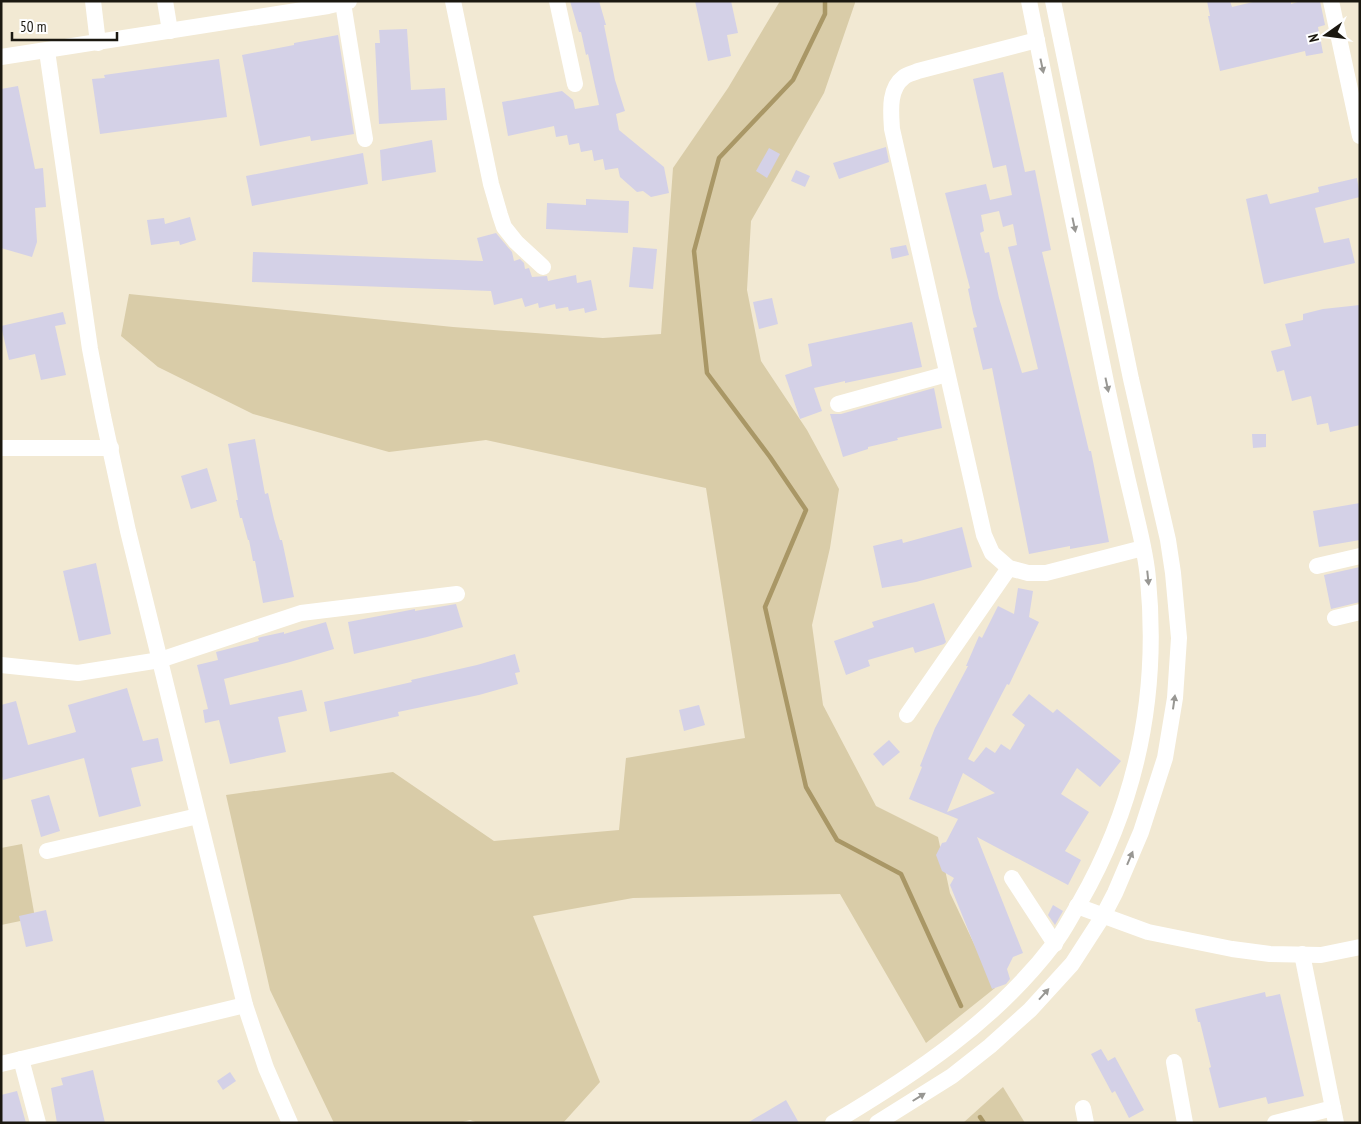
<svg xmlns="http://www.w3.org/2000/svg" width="1361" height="1124" viewBox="0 0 1361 1124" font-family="'PT Sans Narrow',sans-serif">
  <rect width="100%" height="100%" fill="#f2e9d3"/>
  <g fill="#d9cca8">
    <path d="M780 1H855V3L824 93 751 221 747 290 761 361 807 430 839 489 830 548 812 625 823 705 876 806 938 837 950 893 995 988 926 1043 840 894 633 898 533 916 600 1082 563 1123H478L470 1120 459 1123H334L270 990 226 795 393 772 494 841 619 830 626 758 745 738 706 488 486 440 389 452 253 414 158 367 121 336 129 294 453 327 603 338 661 334 673 168 728 88Z"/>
    <path d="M22 844 35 918 1 925V848Z"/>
    <path d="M1003 1087 1025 1123H963Z"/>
  </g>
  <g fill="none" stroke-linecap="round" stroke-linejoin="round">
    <g stroke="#a99766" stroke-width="4.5">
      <path d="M825 1V14L793 80 719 158 694 251 707 373 770 457 806 510 765 607 806 787 837 840 901 874 961 1006"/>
      <path d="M980 1117 984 1123"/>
    </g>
  </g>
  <g fill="#d4d1e7" fill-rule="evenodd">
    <path d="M570 1H599L606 25H604L615 80 625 111 616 114 619 130 664 167 669 193 651 197 643 191 637 192 620 177 618 168 605 170 603 159 594 161 592 150 581 152 579 143 569 145 567 135 556 137 554 126 508 136 502 102 562 91 573 100 575 109 599 105 588 54 586 55 581 32H579Z"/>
    <path d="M695 1H731L738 33 727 35 731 56 708 61Z"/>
    <path d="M1207 1H1230L1232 7 1257 1H1291V4L1301 1H1320L1325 25 1318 27 1323 53 1306 56 1305 51 1220 71 1208 16H1210Z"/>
    <path d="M407 29 411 90 445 88 447 120 379 124 375 43H380L379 30Z"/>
    <path d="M338 35 354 134 311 141 310 136 260 146 242 55 294 45V43Z"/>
    <path d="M219 59 227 117 100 134 92 79 105 78 104 75Z"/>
    <path d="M1003 72 1025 172 1035 170 1051 250 1042 252 1089 451H1091L1109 542 1070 549V546L1029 554 992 368 983 370 973 328 977 327 973 313 968 289 970 288 945 193 986 184 990 200 1012 195 1006 165 993 168 973 79ZM999 211 1003 227 1013 224 1017 245 1008 247 1038 369 1022 373 999 298 989 252 985 253 980 233 984 231 981 215Z"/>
    <path d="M18 86 35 169 43 168 46 207 35 208 37 242 32 257 1 248V89Z"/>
    <path d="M432 140 436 172 382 181 380 150Z"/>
    <path d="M886 147 889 162 839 179 833 163Z"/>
    <path d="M769 148 780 154 767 178 756 171Z"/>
    <path d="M363 153 368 184 252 206 246 176Z"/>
    <path d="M796 170 810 176 805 187 791 181Z"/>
    <path d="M1357 178 1360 197 1315 208 1324 243 1349 238 1355 263 1264 284 1246 199 1267 194 1270 204 1319 192 1318 187Z"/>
    <path d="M586 199 629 201 628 233 546 229 547 203 586 205Z"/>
    <path d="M190 217 196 240 180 245 179 241 151 245 147 220 164 218 165 224Z"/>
    <path d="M496 233 512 252 514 261 520 259 524 263 525 269 529 268 532 277 547 276 548 281 576 275 577 283 591 280 597 310 585 313 584 308 569 311 568 307 556 309 555 304 539 308 538 303 525 307 522 298 494 305 491 291 252 282 253 252 483 261 477 238Z"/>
    <path d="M906 245 909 255 892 259 890 248Z"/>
    <path d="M633 247 657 249 653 289 629 287Z"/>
    <path d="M772 298 778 324 759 329 753 302Z"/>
    <path d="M1360 305V425L1330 432 1328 423 1317 425 1311 396 1292 401 1284 370 1277 372 1271 351 1291 346 1285 324 1303 320V314L1323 309Z"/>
    <path d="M63 312 66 324 55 326 66 375 41 380 35 354 9 360 1 326Z"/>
    <path d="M912 322 922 367 845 383V381L814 388 822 411 800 419 785 375 812 366 808 344Z"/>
    <path d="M934 388 942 428 897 438 898 440 868 447V449L843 457 830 414H841Z"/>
    <path d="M1252 434H1266V447L1253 448Z"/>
    <path d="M255 439 265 494 268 493 274 519 280 540H282L294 597 263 603 255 561H253L249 540H248L242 518H240L236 500H238L228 444Z"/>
    <path d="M207 468 217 501 191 509 181 476Z"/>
    <path d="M1360 503V540L1319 547 1313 511Z"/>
    <path d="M962 527 972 567 916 582 882 588 873 546 902 539 903 543Z"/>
    <path d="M96 563 111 634 79 641 63 571Z"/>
    <path d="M1360 567V602L1331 609 1324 575Z"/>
    <path d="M1018 588 1033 591 1029 617 1039 622 1009 685 1007 684 968 759 974 762 986 747 995 753 1001 744 1010 750 1025 725 1012 715 1029 694 1053 713 1057 709 1121 761 1100 787 1077 768 1061 794 1089 812 1065 851 1081 860 1068 885 977 837 1023 953 1013 957 1007 969 1010 979 1006 984 992 989 950 885 954 878 942 871 936 855 942 843 946 842 958 819 909 799 922 767 920 766 935 728 968 666H966L979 636 982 638 998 606 1014 614ZM963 773 995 793 947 812Z"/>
    <path d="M934 603 946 642 944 644 915 653 913 647 868 660 870 666 846 675 834 641 874 627 872 622Z"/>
    <path d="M456 604 463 627 427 637 354 654 348 622 410 610 415 609V611Z"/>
    <path d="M326 622 334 649 290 662 224 679 230 705 302 690 307 711 278 717 286 752 230 764 219 720 205 723 203 710 208 709 197 665 218 660 216 652 259 641 258 638 261 637 284 632V634Z"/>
    <path d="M515 654 520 672 515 673 518 684 479 695 398 712 399 716 330 732 324 702 412 682 411 680 477 665Z"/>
    <path d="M127 688 143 741 158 738 163 761 131 768 141 806 99 817 84 758 3 780 1 773V705L16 701 28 745 76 732 68 705Z"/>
    <path d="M699 705 705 725 684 731 679 710Z"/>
    <path d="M889 740 900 752 883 766 873 754Z"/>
    <path d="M49 795 60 831 41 837 31 800Z"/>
    <path d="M1053 905 1063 911 1055 925 1048 915Z"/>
    <path d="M46 910 53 941 26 947 19 916Z"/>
    <path d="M1265 992 1266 997 1280 994 1304 1096 1268 1104 1266 1097 1219 1108 1209 1068 1211 1067 1200 1022H1198L1195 1009Z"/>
    <path d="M1101 1049 1108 1061 1115 1057 1144 1110 1129 1118 1115 1091 1112 1093 1091 1054Z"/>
    <path d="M93 1070 105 1123H57L51 1088 63 1085 61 1078Z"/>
    <path d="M230 1072 236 1081 223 1090 217 1081Z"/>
    <path d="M17 1091 26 1123H1V1095Z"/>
    <path d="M786 1100 799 1123H747Z"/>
  </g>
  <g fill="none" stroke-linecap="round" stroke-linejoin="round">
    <g stroke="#fff" stroke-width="16">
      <path d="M93 1 98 43"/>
      <path d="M165 1 170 31"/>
      <path d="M453 1 491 184 500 215 504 227 516 242 543 267"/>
      <path d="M557 1 575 84"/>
      <path d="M1331 1 1360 136"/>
      <path d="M343 3 365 139"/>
      <path d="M1037 40 918 71C914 73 908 74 904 77 888 89 891 112 892 129L984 535 992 553 1009 568 1028 573H1046L1143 548"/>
      <path d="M47 51 90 349 103 416 128 531 245 1005 266 1068 290 1123"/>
      <path d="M1 57 328 6 349 1"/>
      <path d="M838 404 947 374"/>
      <path d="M1 448H111"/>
      <path d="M1317 566 1360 556"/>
      <path d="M1335 618 1360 612"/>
      <path d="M1 665 78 673 160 660 301 613 457 594"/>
      <path d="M907 715 1009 568"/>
      <path d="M47 851 198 816"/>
      <path d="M1012 878 1055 944"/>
      <path d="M1077 906 1148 932 1232 949 1270 954 1321 955 1360 947"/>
      <path d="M1302 954 1336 1123"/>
      <path d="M21 1059 38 1123"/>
      <path d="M1174 1062 1185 1123"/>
      <path d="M1 1064 245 1005"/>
      <path d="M1083 1108 1086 1123"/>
      <path d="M833 1123C914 1075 995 1021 1053 945 1064 932 1071 916 1080 902 1138 801 1159 694 1148 579 1146 552 1138 525 1132 498 1123 461 1115 424 1107 387 1080 258 1055 130 1029 1"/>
      <path d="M877 1123 952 1076 990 1046 1030 1010 1072 964 1103 916 1115 893 1141 832 1165 758 1175 698 1179 638 1173 573 1168 540 1131 379 1053 1"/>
      <path d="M1275 1123 1333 1108"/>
    </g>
  </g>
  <defs><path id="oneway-solid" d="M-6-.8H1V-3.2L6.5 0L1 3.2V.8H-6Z" transform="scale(1.25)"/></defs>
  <g fill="#989793">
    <use href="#oneway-solid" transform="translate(1042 66) rotate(78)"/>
    <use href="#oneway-solid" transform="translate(1074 225) rotate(78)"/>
    <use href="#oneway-solid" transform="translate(1107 385) rotate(78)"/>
    <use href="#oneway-solid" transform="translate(1148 578) rotate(84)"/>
    <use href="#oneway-solid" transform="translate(1174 702) rotate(-82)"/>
    <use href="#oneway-solid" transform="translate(1130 858) rotate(-67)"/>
    <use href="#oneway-solid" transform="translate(1044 994) rotate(-48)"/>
    <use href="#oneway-solid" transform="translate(919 1097) rotate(-32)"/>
  </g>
  <rect width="1361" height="1124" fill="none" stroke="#1b1810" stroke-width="5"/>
  <g transform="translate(1326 35) rotate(256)" stroke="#ffffff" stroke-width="4" paint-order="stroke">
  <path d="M0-4L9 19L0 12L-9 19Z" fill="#1b1810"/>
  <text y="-8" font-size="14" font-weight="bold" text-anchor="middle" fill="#1b1810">N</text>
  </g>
  <path d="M12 32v8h105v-8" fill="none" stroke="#1b1810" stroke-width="2.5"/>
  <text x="20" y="32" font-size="15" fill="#1b1810" stroke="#ffffff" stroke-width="4" paint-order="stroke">50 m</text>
</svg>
